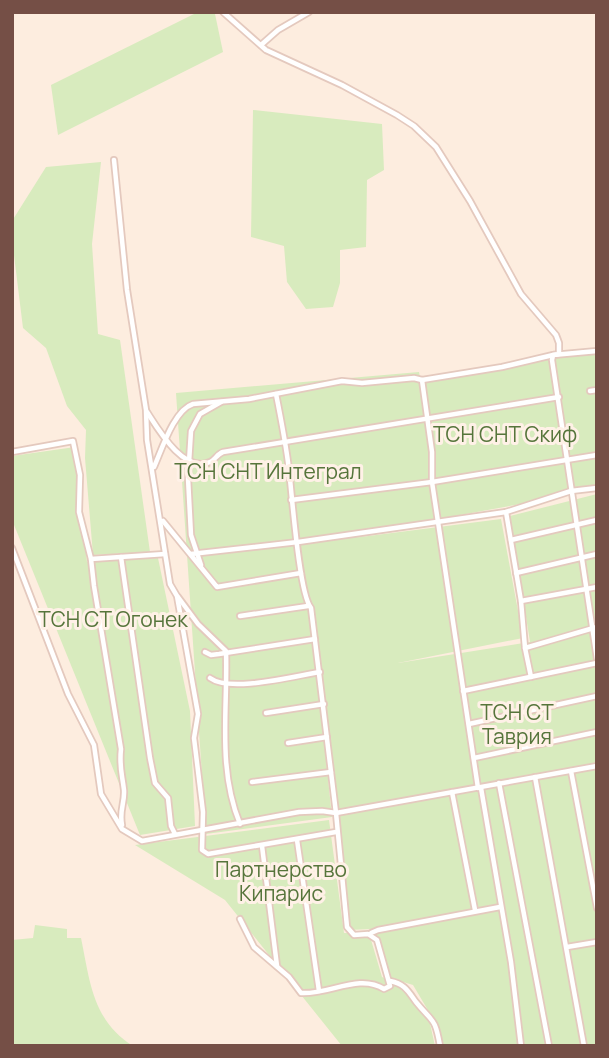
<svg xmlns="http://www.w3.org/2000/svg" width="609" height="1058" viewBox="0 0 609 1058" font-family="Manrope,sans-serif">
  <rect width="100%" height="100%" fill="#fdeddf"/>
  <g fill="#d8ebbe">
    <path d="M198 12 215 14 223 52 58 135 51 85Z"/>
    <path d="M253 110 382 124 384 170 367 180 366 247 340 250V283L333 307 306 309 287 282 284 246 251 237Z"/>
    <path d="M101 162 92 244 98 334 120 340 150 552 93 555 85 458 86 430 67 406 46 348 23 328 12 239V221L46 167Z"/>
    <path d="M597 349V490L444 518 445 524 353 538 501 519 523 638 398 663 530 642 510 516 597 494V1046H438L432 1017 413 985 387 977 372 929 348 930 316 664 332 817 206 834 176 393 419 372 434 457 422 377Z"/>
    <path d="M75 447 87 562 158 558 190 711 195 826 140 835 12 520V456Z"/>
    <path d="M329 820 344 933H369L382 977 409 988 429 1019 435 1046H342L225 900 135 845Z"/>
    <path d="M35 925 67 929V938H81C90 981 92 1020 133 1046H12V940L33 938Z"/>
  </g>
  <g fill="none" stroke-linecap="round" stroke-linejoin="round">
    <g stroke="#e4c9be" stroke-width="8">
      <g id="minor">
        <path d="M223 12 266 50 342 85 397 115 414 126 436 147 470 201 521 294 556 335 559 343V354L553 355 552 360 597 659"/>
        <path d="M261 45 278 30 309 12"/>
        <path d="M114 160 127 290 146 410 147 440 170 584 177 596 198 714 194 738 203 812 202 850 208 854 336 832"/>
        <path d="M422 380 432 452V482L478 788"/>
        <path d="M590 391 597 390"/>
        <path d="M147 412C158 429 184 474 210 462 215 460 217 454 223 452L559 397"/>
        <path d="M12 452 73 441 80 475 79 512 91 559 94 586 121 749C119 767 122 773 124 790 125 803 119 810 122 825"/>
        <path d="M154 467C162 449 174 410 193 404L249 399 342 381 362 383 414 378 422 380 502 367 553 355 597 351"/>
        <path d="M291 500 432 482 597 455"/>
        <path d="M506 512 521 601 525 648 531 677"/>
        <path d="M163 521 217 587 301 573"/>
        <path d="M511 540 597 520"/>
        <path d="M12 548 68 694 94 745 101 794 122 829 142 841 299 812 322 811 336 813 597 766"/>
        <path d="M191 554 298 542 506 512 571 491 597 488"/>
        <path d="M121 557 150 758 155 783 168 798 171 826 175 834"/>
        <path d="M91 559 165 554"/>
        <path d="M201 565 191 535 188 478 191 431 200 414 221 402"/>
        <path d="M516 573 597 554"/>
        <path d="M178 597 198 624 226 651C228 709 217 768 240 824"/>
        <path d="M521 601 597 587"/>
        <path d="M240 616 308 606"/>
        <path d="M525 648 597 627"/>
        <path d="M205 652 211 655 219 654 315 639"/>
        <path d="M210 678C230 693 294 676 320 672"/>
        <path d="M463 691 597 663"/>
        <path d="M266 713 324 704"/>
        <path d="M469 724 597 696"/>
        <path d="M288 743 327 737"/>
        <path d="M474 758 597 732"/>
        <path d="M571 771 597 908"/>
        <path d="M535 777 584 1046"/>
        <path d="M252 782 331 772"/>
        <path d="M499 783 549 1046"/>
        <path d="M481 788 511 962 521 1046"/>
        <path d="M452 792 475 910"/>
        <path d="M297 840 319 991"/>
        <path d="M262 846 277 966"/>
        <path d="M240 919 254 947 289 977 301 993C329 995 359 973 384 989L390 986 377 940 368 934 354 935 347 927 336 813 311 608C299 594 292 494 289 470 286 444 281 419 276 394"/>
        <path d="M371 933 378 930 500 907"/>
        <path d="M567 947 597 942"/>
        <path d="M390 981C405 984 408 991 416 1002 433 1023 435 1017 440 1046"/>
      </g>
    </g>
    <use href="#minor" stroke="#fff" stroke-width="4.5"/>
  </g>
  <g text-anchor="middle" stroke-width="6" stroke-linejoin="round" paint-order="stroke">
    <g font-size="21" fill="#56753b" stroke="#fff1e7">
      <text x="505" y="442">ТСН СНТ Скиф</text>
      <text x="268" y="479">ТСН СНТ Интеграл</text>
      <text x="113" y="627">ТСН СТ Огонек</text>
      <text x="517" y="720">ТСН СТ<tspan x="517" dy="24">Таврия</tspan></text>
      <text x="281" y="877">Партнерство<tspan x="281" dy="24">Кипарис</tspan></text>
    </g>
  </g>
  <rect width="609" height="1058" fill="none" stroke="#754f46" stroke-width="28"/>
</svg>
